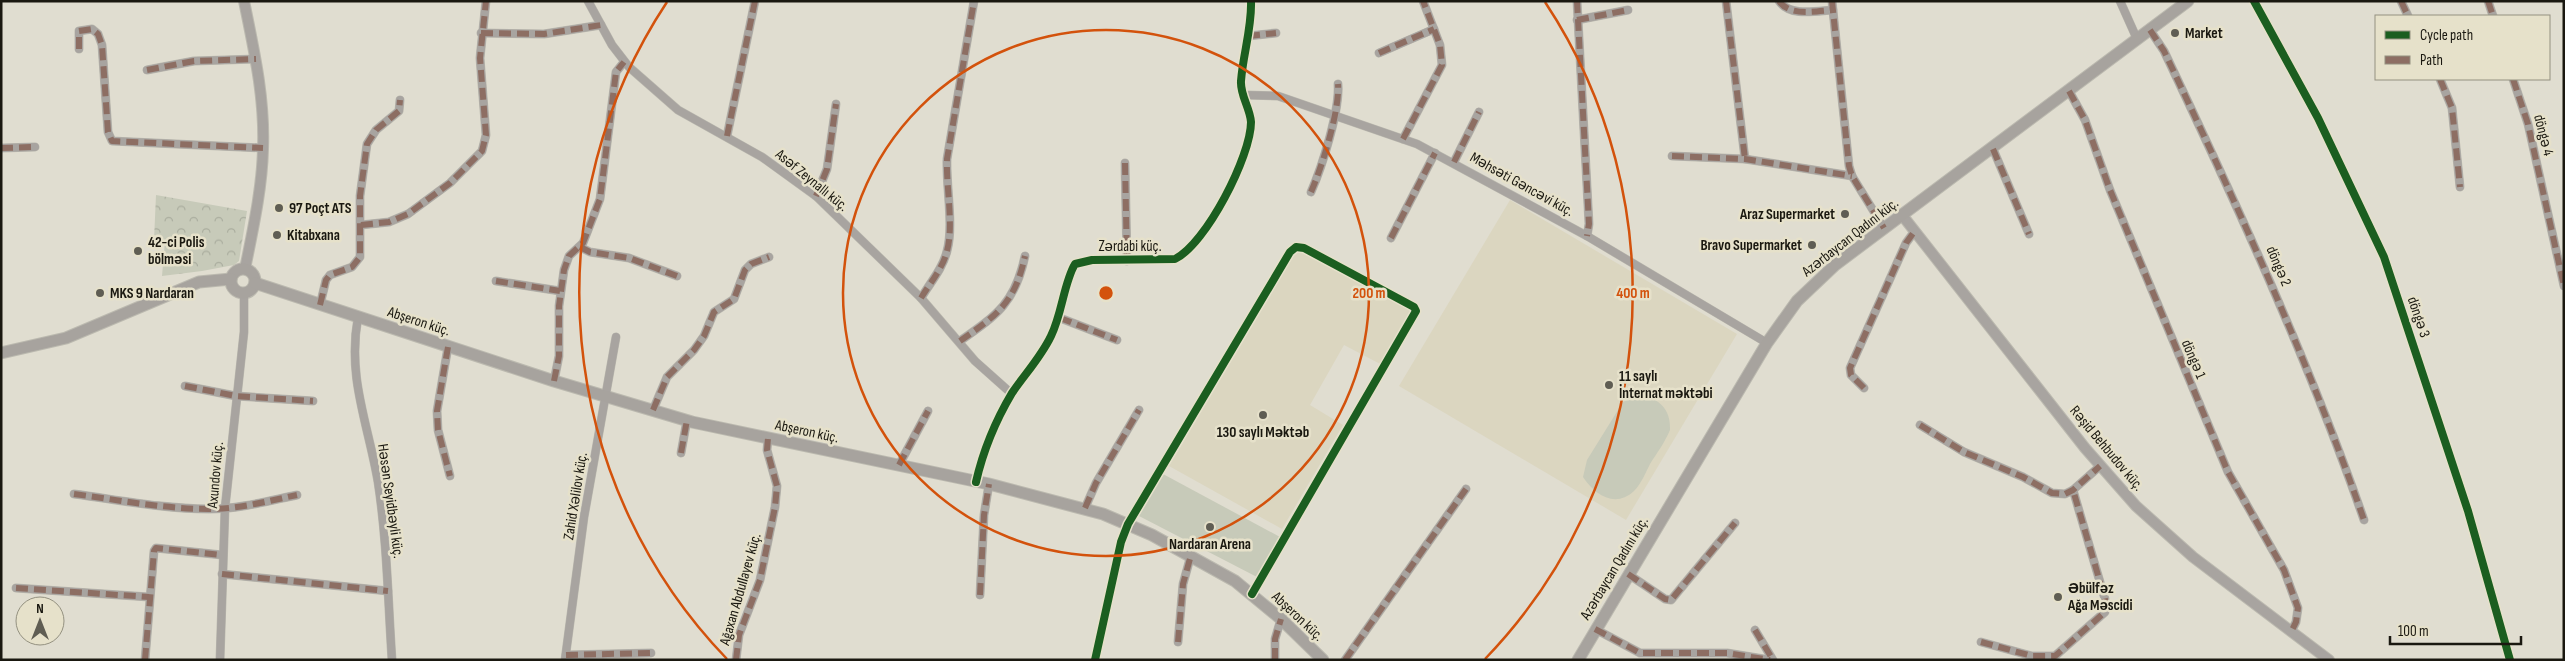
<svg xmlns="http://www.w3.org/2000/svg" width="2565" height="661" viewBox="0 0 2565 661" font-family="'Sofia Sans Condensed',sans-serif">
  <defs>
    <pattern id="park-crowns" width="20" height="18" patternUnits="userSpaceOnUse" patternTransform="scale(1.25)"><rect width="20" height="18" fill="#c7cab9"/><path d="M2 6a3 3 0 1 1 6 0M12 15a3 3 0 1 1 6 0" fill="none" stroke="#aaad9e"/></pattern>
  </defs>
  <rect width="100%" height="100%" fill="#e0ddd0"/>
  <g fill="#dbd6c0">
    <path d="M1510 200 1737 334 1626 520 1399 386Z"/>
    <path d="M1297 250 1413 312 1384 366 1344 345 1310 405 1343 425 1282 529 1169 466Z"/>
  </g>
  <path fill="url(#park-crowns)" d="M156 195 247 211 239 261 234 265 202 271 162 276 165 241 154 240Z"/>
  <g fill="#c7cab9">
    <path d="M1639 395C1659 398 1671 409 1670 430 1665 442 1657 453 1650 464 1646 472 1641 484 1634 491 1615 509 1594 494 1583 477L1587 460 1623 402Z"/>
    <path d="M1163 474 1280 537 1257 577 1139 516Z"/>
  </g>
  <g fill="none" stroke-linecap="round" stroke-linejoin="round">
    <g stroke="#bbb9af" stroke-width="9">
      <g id="minor">
        <path d="M588 1 612 45 629 67 678 110 762 157 816 196 921 298 975 361 1012 394"/>
        <path d="M1577 1 1589 224 1587 236"/>
        <path d="M1726 1 1745 159"/>
        <path d="M1779 1C1790 17 1816 11 1833 10"/>
        <path d="M1832 1 1849 166 1852 176 1884 228"/>
        <path d="M2120 1 2137 39"/>
        <path d="M2254 1 2318 118 2384 257 2468 511 2510 660"/>
        <path d="M2401 1 2408 16"/>
        <path d="M2488 1 2493 16"/>
        <path d="M1577 20 1628 10"/>
        <path d="M2150 30 2164 51C2237 205 2308 359 2364 520"/>
        <path d="M481 33 544 34 601 25"/>
        <path d="M1248 36 1276 33"/>
        <path d="M79 49V31L92 29 98 34 102 45 108 132 112 141 263 148"/>
        <path d="M1379 53 1434 29"/>
        <path d="M147 70 194 61 256 59"/>
        <path d="M2440 79 2452 108 2460 187"/>
        <path d="M2513 79 2528 124 2564 286"/>
        <path d="M2069 91 2085 120 2110 190 2228 472 2284 570 2298 608 2296 622 2291 632"/>
        <path d="M1244 95 1278 96 1417 144 1587 236 1767 343"/>
        <path d="M727 136 755 1"/>
        <path d="M1403 139 1442 65 1440 45 1423 1"/>
        <path d="M1 148 35 147"/>
        <path d="M1993 149 2029 234"/>
        <path d="M1672 156 1745 159 1852 176"/>
        <path d="M1454 162 1479 112"/>
        <path d="M1125 163 1127 261"/>
        <path d="M1311 192C1322 167 1340 110 1338 84"/>
        <path d="M816 196 827 169 836 104"/>
        <path d="M361 225 389 222 408 214 450 183 482 151 486 135 480 58 486 1"/>
        <path d="M1391 238 1435 153"/>
        <path d="M580 247 590 252 629 258 677 276"/>
        <path d="M496 281 560 291"/>
        <path d="M921 298C930 283 943 268 947 251 954 225 946 188 947 159L974 1"/>
        <path d="M320 305 326 280 330 275 352 267 360 257V196L367 144 376 130 399 111 400 100"/>
        <path d="M358 317C347 378 368 423 378 482 387 540 388 601 392 660"/>
        <path d="M1060 318 1117 340"/>
        <path d="M960 341C997 315 1015 303 1025 256"/>
        <path d="M448 347 437 411 438 430 450 476"/>
        <path d="M554 381 559 356V306L564 270 569 256 583 243 600 199 616 72 624 62"/>
        <path d="M185 386 236 396 313 401"/>
        <path d="M1864 388 1851 375 1850 368 1906 243 1914 232"/>
        <path d="M653 410 667 377 694 350 704 336 714 312 734 299 745 270 751 264 769 257"/>
        <path d="M1920 425 1964 452 2023 477 2052 493 2065 494 2073 490 2100 466"/>
        <path d="M681 453 687 420"/>
        <path d="M899 465 928 411"/>
        <path d="M976 482C983 451 996 420 1012 393 1025 374 1041 357 1051 336 1062 314 1064 282 1075 264L1092 260 1175 259C1206 244 1251 156 1251 122 1250 108 1240 95 1241 81 1243 54 1252 28 1251 1"/>
        <path d="M74 494C119 500 164 509 209 509 239 509 268 501 297 495"/>
        <path d="M1085 508 1096 483 1139 410"/>
        <path d="M222 574 388 591"/>
        <path d="M1628 574 1665 599 1671 600 1735 523"/>
        <path d="M16 588 149 597"/>
        <path d="M980 595 984 515 989 484"/>
        <path d="M1595 629 1640 653H1727L1770 660"/>
        <path d="M1755 630 1773 660"/>
        <path d="M1178 642 1183 584 1191 555"/>
        <path d="M1981 642 2032 656H2055L2105 612V599L2073 490"/>
        <path d="M566 655 651 653"/>
        <path d="M145 660 154 551 156 548 222 555"/>
        <path d="M220 660 225 508 244 332V293"/>
        <path d="M565 660 584 517 616 337"/>
        <path d="M736 660 739 635 760 580 775 507 777 486 767 450 768 438"/>
        <path d="M1095 660 1121 542 1128 524 1290 252 1296 247 1304 248 1414 307 1416 311 1252 594"/>
        <path d="M1275 660V639L1281 619"/>
        <path d="M1345 660 1466 489"/>
      </g>
    </g>
    <g stroke="#bbb9af" stroke-width="12">
      <g id="tertiary">
        <path d="M244 1C254 50 265 98 263 149 262 189 253 229 245 269"/>
        <path d="M1902 215 2085 448 2136 506 2193 557 2329 660"/>
      </g>
    </g>
    <g stroke="#bbb9af" stroke-width="13">
      <g id="secondary">
        <circle cx="243" cy="281" r="12"/>
        <path d="M255 283 554 381 692 422 989 484 1103 514 1152 535 1235 581 1281 619 1323 660"/>
        <path d="M1 353 66 338 199 282 231 279"/>
        <path d="M1578 660 1767 343 1797 301 1835 265 2188 1"/>
      </g>
    </g>
    <use href="#minor" stroke="#a8a4a0" stroke-width="8"/>
    <use href="#tertiary" stroke="#a8a4a0" stroke-width="10"/>
    <use href="#secondary" stroke="#a7a39e" stroke-width="11"/>
    <g stroke="#8d6e63" stroke-width="6" stroke-dasharray="12 6" stroke-linecap="butt">
      <path d="M1577 1 1589 224 1587 236"/>
      <path d="M1726 1 1745 159"/>
      <path d="M1779 1C1790 17 1816 11 1833 10"/>
      <path d="M1832 1 1849 166 1852 176 1884 228"/>
      <path d="M2401 1 2408 16"/>
      <path d="M2488 1 2493 16"/>
      <path d="M1577 20 1628 10"/>
      <path d="M2150 30 2164 51C2237 205 2308 359 2364 520"/>
      <path d="M481 33 544 34 601 25"/>
      <path d="M1248 36 1276 33"/>
      <path d="M79 49V31L92 29 98 34 102 45 108 132 112 141 263 148"/>
      <path d="M1379 53 1434 29"/>
      <path d="M147 70 194 61 256 59"/>
      <path d="M2440 79 2452 108 2460 187"/>
      <path d="M2513 79 2528 124 2564 286"/>
      <path d="M2069 91 2085 120 2110 190 2228 472 2284 570 2298 608 2296 622 2291 632"/>
      <path d="M727 136 755 1"/>
      <path d="M1403 139 1442 65 1440 45 1423 1"/>
      <path d="M1 148 35 147"/>
      <path d="M1993 149 2029 234"/>
      <path d="M1672 156 1745 159 1852 176"/>
      <path d="M1454 162 1479 112"/>
      <path d="M1125 163 1127 261"/>
      <path d="M1311 192C1322 167 1340 110 1338 84"/>
      <path d="M816 196 827 169 836 104"/>
      <path d="M361 225 389 222 408 214 450 183 482 151 486 135 480 58 486 1"/>
      <path d="M1391 238 1435 153"/>
      <path d="M580 247 590 252 629 258 677 276"/>
      <path d="M496 281 560 291"/>
      <path d="M921 298C930 283 943 268 947 251 954 225 946 188 947 159L974 1"/>
      <path d="M320 305 326 280 330 275 352 267 360 257V196L367 144 376 130 399 111 400 100"/>
      <path d="M1060 318 1117 340"/>
      <path d="M960 341C997 315 1015 303 1025 256"/>
      <path d="M448 347 437 411 438 430 450 476"/>
      <path d="M554 381 559 356V306L564 270 569 256 583 243 600 199 616 72 624 62"/>
      <path d="M185 386 236 396 313 401"/>
      <path d="M1864 388 1851 375 1850 368 1906 243 1914 232"/>
      <path d="M653 410 667 377 694 350 704 336 714 312 734 299 745 270 751 264 769 257"/>
      <path d="M1920 425 1964 452 2023 477 2052 493 2065 494 2073 490 2100 466"/>
      <path d="M681 453 687 420"/>
      <path d="M899 465 928 411"/>
      <path d="M74 494C119 500 164 509 209 509 239 509 268 501 297 495"/>
      <path d="M1085 508 1096 483 1139 410"/>
      <path d="M222 574 388 591"/>
      <path d="M1628 574 1665 599 1671 600 1735 523"/>
      <path d="M16 588 149 597"/>
      <path d="M980 595 984 515 989 484"/>
      <path d="M1595 629 1640 653H1727L1770 660"/>
      <path d="M1755 630 1773 660"/>
      <path d="M1178 642 1183 584 1191 555"/>
      <path d="M1981 642 2032 656H2055L2105 612V599L2073 490"/>
      <path d="M566 655 651 653"/>
      <path d="M145 660 154 551 156 548 222 555"/>
      <path d="M736 660 739 635 760 580 775 507 777 486 767 450 768 438"/>
      <path d="M1275 660V639L1281 619"/>
      <path d="M1345 660 1466 489"/>
    </g>
    <g stroke="#e6e1ca" stroke-width="11">
      <g id="cycleway">
        <path d="M2254 1 2318 118 2384 257 2468 511 2510 660"/>
        <path d="M976 482C983 451 996 420 1012 393 1025 374 1041 357 1051 336 1062 314 1064 282 1075 264L1092 260 1175 259C1206 244 1251 156 1251 122 1250 108 1240 95 1241 81 1243 54 1252 28 1251 1"/>
        <path d="M1095 660 1121 542 1128 524 1290 252 1296 247 1304 248 1414 307 1416 311 1252 594"/>
      </g>
    </g>
    <use href="#cycleway" stroke="#1b5e20" stroke-width="8"/>
  </g>
  <g fill="none" stroke="#d3520c" stroke-width="2.5">
    <circle cx="1106" cy="293" r="263"/>
    <path d="M727 659A527 527 0 0 1 667 2M1545 2A527 527 0 0 1 1485 659"/>
  </g>
  <g fill="#5f5d53" stroke="#e6e1ca" stroke-width="2">
    <circle cx="2175" cy="33" r="5"/>
    <circle cx="279" cy="208" r="5"/>
    <circle cx="1845" cy="214" r="5"/>
    <circle cx="277" cy="235" r="5"/>
    <circle cx="1812" cy="245" r="5"/>
    <circle cx="138" cy="251" r="5"/>
    <circle cx="100" cy="293" r="5"/>
    <circle cx="1609" cy="385" r="5"/>
    <circle cx="1263" cy="415" r="5"/>
    <circle cx="1210" cy="527" r="5"/>
    <circle cx="2058" cy="597" r="5"/>
  </g>
  <g text-anchor="middle" stroke-width="5" stroke-linejoin="round" paint-order="stroke">
    <g font-size="15" font-weight="bold" fill="#1a1810" stroke="#e6e1ca" text-anchor="start">
      <text x="2185" y="38">Market</text>
      <text x="289" y="213">97 Poçt ATS</text>
      <text x="1835" y="219" text-anchor="end">Araz Supermarket</text>
      <text x="287" y="240">Kitabxana</text>
      <text x="148" y="247">42-ci Polis<tspan x="148" dy="17">bölməsi</tspan></text>
      <text x="1802" y="250" text-anchor="end">Bravo Supermarket</text>
      <text x="110" y="298">MKS 9 Nardaran</text>
      <text x="1619" y="381">11 saylı<tspan x="1619" dy="17">İnternat məktəbi</tspan></text>
      <text x="1263" y="437" text-anchor="middle">130 saylı Məktəb</text>
      <text x="1210" y="549" text-anchor="middle">Nardaran Arena</text>
      <text x="2068" y="593">Əbülfəz<tspan x="2068" dy="17">Ağa Məscidi</tspan></text>
    </g>
    <g font-size="15" fill="#1a1810" stroke="#e6e1ca">
      <text transform="translate(2544 135) rotate(76)" y="5">döngə 4</text>
      <text transform="translate(812 180) rotate(39)" y="5">Asəf Zeynallı küç.</text>
      <text transform="translate(1522 184) rotate(29)" y="5">Məhsəti Gəncəvi küç.</text>
      <text transform="translate(1850 237) rotate(-38)" y="5">Azərbaycan Qadını küç.</text>
      <text x="1130" y="251">Zərdabi küç.</text>
      <text transform="translate(2279 266) rotate(67)" y="5">döngə 2</text>
      <text transform="translate(2419 317) rotate(71)" y="5">döngə 3</text>
      <text transform="translate(419 321) rotate(18)" y="5">Abşeron küç.</text>
      <text transform="translate(2194 359) rotate(67)" y="5">döngə 1</text>
      <text transform="translate(807 431) rotate(12)" y="5">Abşeron küç.</text>
      <text transform="translate(2107 448) rotate(50)" y="5">Rəşid Behbudov küç.</text>
      <text transform="translate(215 475) rotate(-85)" y="5">Axundov küç.</text>
      <text transform="translate(575 496) rotate(-81)" y="5">Zahid Xəlilov küç.</text>
      <text transform="translate(391 501) rotate(82)" y="5">Həsən Seyidbəyli küç.</text>
      <text transform="translate(1614 568) rotate(-59)" y="5">Azərbaycan Qadını küç.</text>
      <text transform="translate(740 589) rotate(-74)" y="5">Ağaxan Abdullayev küç.</text>
      <text transform="translate(1298 616) rotate(43)" y="5">Abşeron küç.</text>
    </g>
  </g>
  <circle cx="1106" cy="293" r="8" fill="#d3520c" stroke="#e6e1ca" stroke-width="2.5"/>
  <g font-size="15" text-anchor="middle" font-weight="bold" fill="#d3520c" stroke="#e6e1ca" stroke-width="5" stroke-linejoin="round" paint-order="stroke">
    <text x="1369" y="298">200 m</text>
    <text x="1633" y="298">400 m</text>
  </g>
  <rect width="2565" height="661" fill="none" stroke="#1a1810" stroke-width="5"/>
  <rect x="2375" y="15" width="175" height="65" fill="#e6e1ca" stroke="#949180"/>
  <rect x="2385" y="31" width="25" height="8" fill="#1b5e20" stroke="#949180"/>
  <text x="2420" y="40" font-size="15" fill="#1a1810">Cycle path</text>
  <rect x="2385" y="56" width="25" height="8" fill="#8d6e63" stroke="#949180"/>
  <text x="2420" y="65" font-size="15" fill="#1a1810">Path</text>
  <g transform="translate(40 621)"><circle r="24" fill="#e6e1ca" stroke="#949180"/>
  <path d="M0-4L9 19L0 12L-9 19Z" fill="#5f5d53"/>
  <text y="-8" font-size="14" font-weight="bold" text-anchor="middle" fill="#1a1810">N</text>
  </g>
  <path d="M2390 636v8h131v-8" fill="none" stroke="#1a1810" stroke-width="2.5"/>
  <text x="2398" y="636" font-size="15" fill="#1a1810" stroke="#e6e1ca" stroke-width="4" paint-order="stroke">100 m</text>
</svg>
